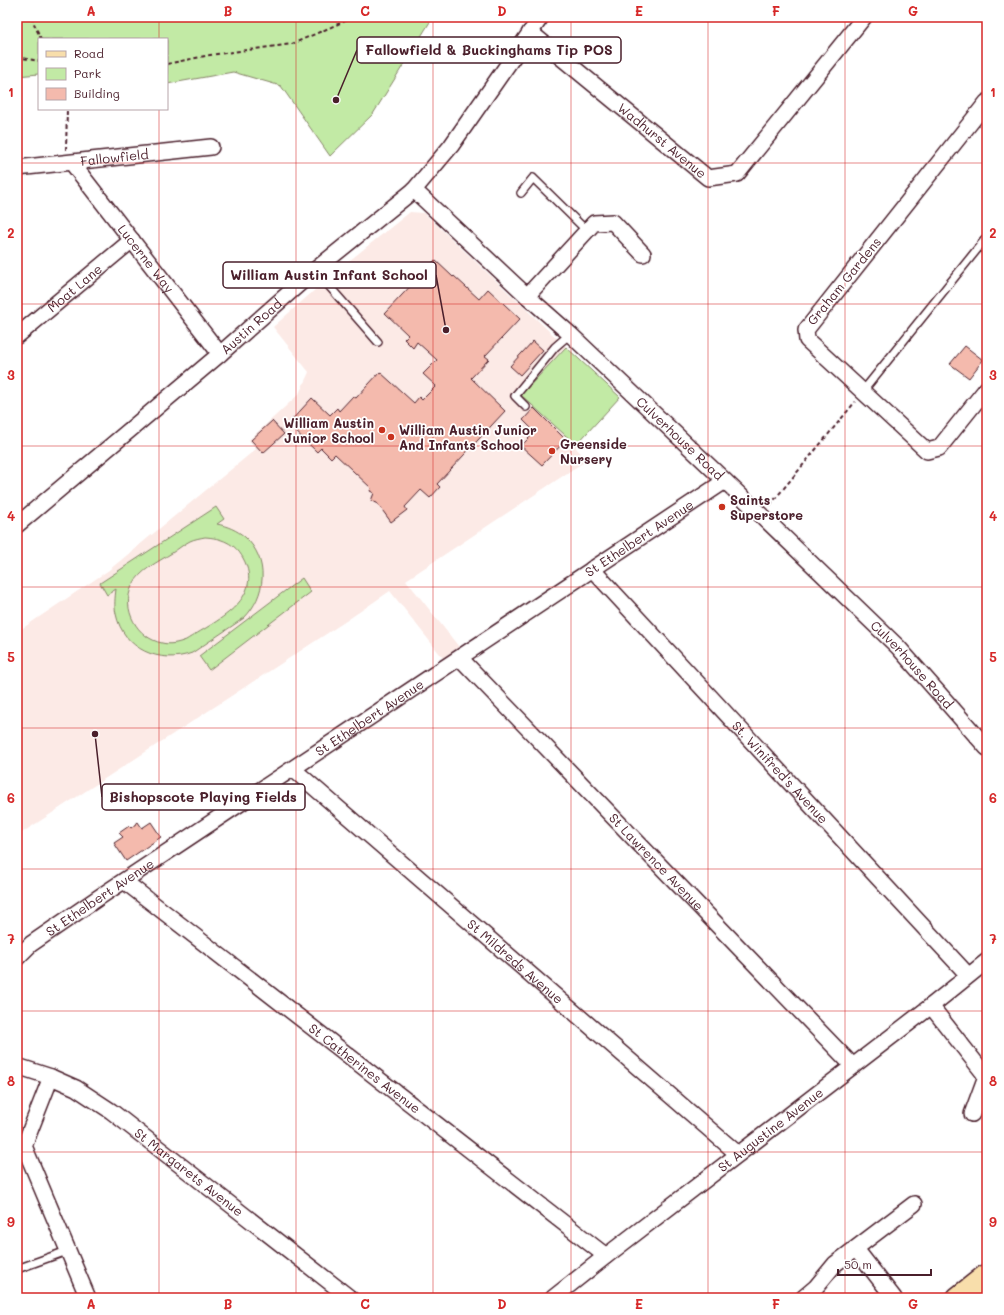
<svg xmlns="http://www.w3.org/2000/svg" width="1004" height="1315" viewBox="0 0 1004 1315" font-family="Mali,sans-serif">
  <rect width="100%" height="100%" fill="#fff"/>
  <filter id="ink" filterUnits="userSpaceOnUse"><feTurbulence type="fractalNoise" baseFrequency=".025" numOctaves="2"/><feDisplacementMap in="SourceGraphic" scale="8" xChannelSelector="R" yChannelSelector="G"/><feConvolveMatrix kernelMatrix="1 2 1 2 8 2 1 2 1" color-interpolation-filters="sRGB"/></filter>
  <g filter="url(#ink)">
    <path fill="#fceae6" d="M410 212 424 213 566 347 521 395 576 445V448L587 460 406 580 459 647 443 658 390 591 346 621 17 836V632L109 570 256 449 249 440 299 394 309 372 273 327 334 273Z"/>
    <g fill="#c2eaa5" stroke="#868468" fill-rule="evenodd">
      <path d="M17 17H433L373 114 330 156 281 86 233 72 167 84V39H39V74L17 76Z"/>
      <path d="M566 347 620 397 576 445 521 395Z"/>
      <path d="M216 507 224 519 217 524C227 526 237 530 245 537 270 560 266 596 244 618L192 653C160 665 123 649 116 614 114 606 115 597 116 589L107 595 100 583ZM205 537C221 538 235 543 243 558 266 600 214 622 186 640 178 643 170 645 162 643 137 638 121 609 132 586 140 570 158 562 172 553 178 549 184 544 190 541 194 539 200 538 205 537Z"/>
      <path d="M302 578 311 592 209 670 199 656Z"/>
    </g>
    <g fill="#f4baad" stroke="#4a1f2b">
      <path d="M435 260 453 277 454 276 479 299 488 289 520 319 485 356 489 359 471 378 505 411 437 484 440 487 430 498 421 490 405 507 407 510 391 522 377 503 371 501 374 493 370 491 371 488 335 454 331 458 321 448 317 452 288 424 312 398 330 415 337 408 339 411 353 396 356 398 380 372 414 403 419 397 422 400 436 386 423 374 437 360 417 342 413 348 404 339 408 335 385 313Z"/>
      <path d="M533 341 543 350 520 375 510 366Z"/>
      <path d="M965 346 983 360 969 378 950 364Z"/>
      <path d="M534 408 566 440 542 465 521 446 535 432 523 420Z"/>
      <path d="M272 421 284 434 263 453 251 440Z"/>
      <path d="M138 822 142 828 151 822 161 837 126 861 114 843 123 837 119 833 129 826 131 828Z"/>
    </g>
    <g fill="none" stroke-linecap="round" stroke-linejoin="round">
      <g stroke="#4a1f2b" stroke-width="10">
        <g id="lane">
          <path d="M521 193 533 178 587 231"/>
          <path d="M315 270 378 342"/>
          <path d="M863 391 987 237"/>
          <path d="M526 407 515 396 555 347 570 334"/>
          <path d="M17 1269 67 1251"/>
        </g>
      </g>
      <g stroke="#4a1f2b" stroke-width="18">
        <g id="street">
          <path id="s1" d="M530 32 708 178 737 174 864 17"/>
          <path d="M987 102 806 330 807 340 927 451 939 448 987 388"/>
          <path id="s2" d="M72 163 220 354"/>
          <path id="s3" d="M17 168 211 147"/>
          <path id="s4" d="M414 190 527 296 570 334 761 515 898 647 987 748"/>
          <path d="M527 296 594 223 613 222 643 254"/>
          <path id="s5" d="M17 336 132 240"/>
          <path id="s6" d="M17 525 220 354 315 270 414 190 451 146 541 17"/>
          <path id="s7" d="M592 569 968 975"/>
          <path id="s8" d="M460 658 853 1066"/>
          <path id="s9" d="M293 769 738 1154"/>
          <path id="s10" d="M124 881 606 1256"/>
          <path id="s11" d="M17 958 31 944 98 898 725 481"/>
          <path d="M931 1006 986 1076 987 1075"/>
          <path id="s12" d="M17 1066 51 1077 76 1088 111 1111 350 1298"/>
          <path d="M51 1077 24 1146 88 1298"/>
          <path d="M972 1114 986 1076"/>
          <path d="M856 1249 894 1298"/>
          <path id="s13" d="M553 1298 606 1256 931 1006 987 961"/>
          <path d="M803 1298 816 1287 835 1264 914 1204"/>
        </g>
      </g>
      <g stroke="#4a1f2b" stroke-width="25">
        <path id="primary" d="M958 1298 987 1275"/>
      </g>
      <g stroke="#4a1f2b" stroke-width="2" stroke-dasharray="4 3" stroke-linecap="butt">
        <path d="M31 17 41 39"/>
        <path d="M17 59 22 58 39 61"/>
        <path d="M167 64 210 55 292 44 345 21 358 17"/>
        <path d="M66 150 67 109"/>
        <path d="M770 505 855 402"/>
      </g>
      <use href="#lane" stroke="#fff" stroke-width="7"/>
      <use href="#street" stroke="#fff" stroke-width="15"/>
      <use href="#primary" stroke="#f8deab" stroke-width="22"/>
    </g>
  </g>
  <path fill="none" stroke="#d62828" stroke-width="1" stroke-opacity="0.55" d="M159 17V39M296 17V1298M433 17V1298M571 17V1298M708 17V1298M845 17V1298M159 109V1298M17 163H987M17 304H987M17 446H987M17 587H987M17 728H987M17 869H987M17 1011H987M17 1152H987"/>
  <g fill="#c8321e" stroke="#fff" stroke-width="1.5">
    <circle cx="382" cy="430" r="4"/>
    <circle cx="391" cy="437" r="4"/>
    <circle cx="552" cy="451" r="4"/>
    <circle cx="722" cy="507" r="4"/>
  </g>
  <g text-anchor="middle" stroke-width="3.5" stroke-linejoin="round" paint-order="stroke">
    <g font-size="13" fill="#4a1f2b" stroke="#fff">
      <text dy="5" stroke="none"><textPath href="#s1" startOffset="171">Wadhurst Avenue</textPath></text>
      <text dy="5" stroke="none"><textPath href="#s3" startOffset="98">Fallowfield</textPath></text>
      <text dy="5" stroke="none"><textPath href="#s2" startOffset="121">Lucerne Way</textPath></text>
      <text transform="translate(844 281) rotate(-51)" y="5">Graham Gardens</text>
      <text dy="5" stroke="none"><textPath href="#s5" startOffset="75">Moat Lane</textPath></text>
      <text dy="5" stroke="none"><textPath href="#s6" startOffset="307">Austin Road</textPath></text>
      <text dy="5" stroke="none"><textPath href="#s4" startOffset="364">Culverhouse Road</textPath></text>
      <text dy="5" stroke="none"><textPath href="#s11" startOffset="751">St Ethelbert Avenue</textPath></text>
      <text dy="5" stroke="none"><textPath href="#s4" startOffset="688">Culverhouse Road</textPath></text>
      <text dy="5" stroke="none"><textPath href="#s11" startOffset="427">St Ethelbert Avenue</textPath></text>
      <text dy="5" stroke="none"><textPath href="#s7" startOffset="277">St. Winifred's Avenue</textPath></text>
      <text dy="5" stroke="none"><textPath href="#s8" startOffset="283">St Lawrence Avenue</textPath></text>
      <text dy="5" stroke="none"><textPath href="#s11" startOffset="103">St Ethelbert Avenue</textPath></text>
      <text dy="5" stroke="none"><textPath href="#s9" startOffset="294">St Mildreds Avenue</textPath></text>
      <text dy="5" stroke="none"><textPath href="#s10" startOffset="305">St Catherines Avenue</textPath></text>
      <text dy="5" stroke="none"><textPath href="#s13" startOffset="275">St Augustine Avenue</textPath></text>
      <text dy="5" stroke="none"><textPath href="#s12" startOffset="204">St Margarets Avenue</textPath></text>
    </g>
    <g font-size="13" font-weight="bold" fill="#4a1f2b" stroke="#fff" text-anchor="start">
      <text x="374" y="428" text-anchor="end">William Austin<tspan x="374" dy="15">Junior School</tspan></text>
      <text x="399" y="435">William Austin Junior<tspan x="399" dy="15">And Infants School</tspan></text>
      <text x="560" y="449">Greenside<tspan x="560" dy="15">Nursery</tspan></text>
      <text x="730" y="505">Saints<tspan x="730" dy="15">Superstore</tspan></text>
    </g>
  </g>
  <path fill="none" stroke="#4a1f2b" stroke-width="1.5" d="M336 100L357 50M446 330L436 275M95 734L102 797"/>
  <g fill="#4a1f2b" stroke="#fff" stroke-width="1.5">
    <circle cx="336" cy="100" r="4"/>
    <circle cx="446" cy="330" r="4"/>
    <circle cx="95" cy="734" r="4"/>
  </g>
  <g fill="#fff" stroke="#4a1f2b" stroke-width="1.5">
    <rect x="357" y="37" width="264" height="26" rx="4"/>
    <rect x="223" y="262" width="213" height="26" rx="4"/>
    <rect x="102" y="784" width="203" height="26" rx="4"/>
  </g>
  <g font-size="14" text-anchor="middle" font-weight="bold" fill="#4a1f2b">
    <text x="489" y="55">Fallowfield &amp; Buckinghams Tip POS</text>
    <text x="329" y="280">William Austin Infant School</text>
    <text x="203" y="802">Bishopscote Playing Fields</text>
  </g>
  <rect width="1004" height="1315" fill="none" stroke="#fff" stroke-width="44"/>
  <rect x="38" y="38" width="130" height="72" fill="#ffffff" stroke="#b7a5aa"/>
  <rect x="46" y="51" width="20" height="6" fill="#f8deab" stroke="#b7a5aa"/>
  <text x="74" y="58" font-size="12" fill="#4a1f2b">Road</text>
  <rect x="46" y="68" width="20" height="12" fill="#c2eaa5" stroke="#b7a5aa"/>
  <text x="74" y="78" font-size="12" fill="#4a1f2b">Park</text>
  <rect x="46" y="88" width="20" height="12" fill="#f4baad" stroke="#b7a5aa"/>
  <text x="74" y="98" font-size="12" fill="#4a1f2b">Building</text>
  <path d="M838 1269v6h93v-6" fill="none" stroke="#4a1f2b" stroke-width="2"/>
  <text x="844" y="1269" font-size="12" fill="#4a1f2b" stroke="#ffffff" stroke-width="3" paint-order="stroke">50 m</text>
  <rect x="22" y="22" width="960" height="1271" fill="none" stroke="#d62828" stroke-width="1.5"/>
  <g font-size="13" text-anchor="middle" font-weight="bold" fill="#d62828">
    <text x="91" y="16">A</text>
    <text x="228" y="16">B</text>
    <text x="365" y="16">C</text>
    <text x="502" y="16">D</text>
    <text x="639" y="16">E</text>
    <text x="776" y="16">F</text>
    <text x="913" y="16">G</text>
    <text x="11" y="97">1</text>
    <text x="993" y="97">1</text>
    <text x="11" y="238">2</text>
    <text x="993" y="238">2</text>
    <text x="11" y="380">3</text>
    <text x="993" y="380">3</text>
    <text x="11" y="521">4</text>
    <text x="993" y="521">4</text>
    <text x="11" y="662">5</text>
    <text x="993" y="662">5</text>
    <text x="11" y="803">6</text>
    <text x="993" y="803">6</text>
    <text x="11" y="944">7</text>
    <text x="993" y="944">7</text>
    <text x="11" y="1086">8</text>
    <text x="993" y="1086">8</text>
    <text x="11" y="1227">9</text>
    <text x="993" y="1227">9</text>
    <text x="91" y="1309">A</text>
    <text x="228" y="1309">B</text>
    <text x="365" y="1309">C</text>
    <text x="502" y="1309">D</text>
    <text x="639" y="1309">E</text>
    <text x="776" y="1309">F</text>
    <text x="913" y="1309">G</text>
  </g>
</svg>
